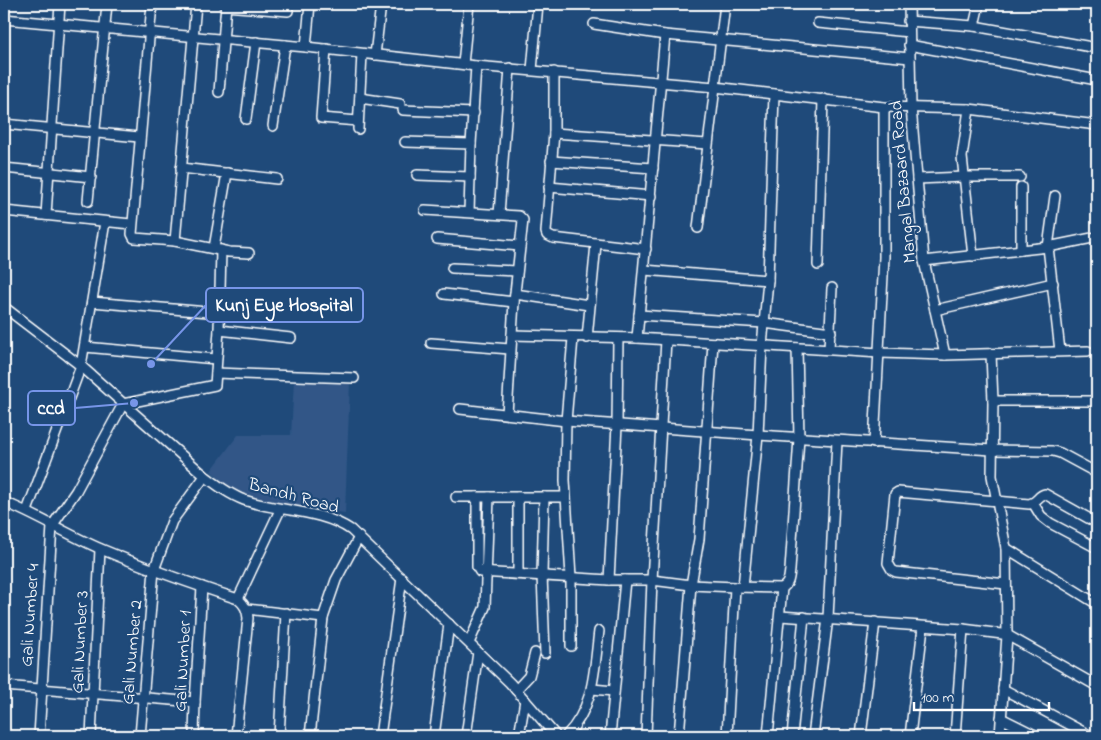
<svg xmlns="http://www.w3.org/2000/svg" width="1101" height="740" viewBox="0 0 1101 740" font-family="'Indie Flower',sans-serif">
  <rect width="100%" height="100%" fill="#1f4a7a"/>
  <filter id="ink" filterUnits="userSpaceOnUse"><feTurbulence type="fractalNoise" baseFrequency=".02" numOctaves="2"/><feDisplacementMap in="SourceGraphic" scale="10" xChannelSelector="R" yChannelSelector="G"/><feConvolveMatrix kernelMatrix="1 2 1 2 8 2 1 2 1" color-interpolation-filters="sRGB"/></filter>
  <g filter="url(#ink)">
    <path fill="#305787" d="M294 380 350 382 345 513 280 504 230 489 211 471 238 435H291Z"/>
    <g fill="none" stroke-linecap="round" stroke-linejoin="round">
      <g stroke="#fff" stroke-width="12">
        <g id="minor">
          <path d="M152 4 132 234 134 238 175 241 229 252 249 253"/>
          <path d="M909 4 911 107 924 261 945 355"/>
          <path d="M225 6 288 11"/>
          <path d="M4 19 306 47 476 66 715 87 884 107 969 109 1097 125"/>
          <path d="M908 21 974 26 1097 48"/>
          <path d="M818 23 909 32"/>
          <path d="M594 24 665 35 910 58"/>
          <path d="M974 26 979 4"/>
          <path d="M909 45 1097 80"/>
          <path d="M306 47 310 4"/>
          <path d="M326 49 321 118 358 121"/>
          <path d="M375 55 381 4"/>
          <path d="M463 64 469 4"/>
          <path d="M532 70 538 4"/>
          <path d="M554 72V133L546 232 547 235 553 238 646 249"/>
          <path d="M219 92 226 4"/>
          <path d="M360 98 400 104"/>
          <path d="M969 109 962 157 973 256"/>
          <path d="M403 110 474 113"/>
          <path d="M246 119 256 42"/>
          <path d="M4 124 139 137"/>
          <path d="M273 126 285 45"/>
          <path d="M358 129 362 54"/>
          <path d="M554 133 707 144"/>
          <path d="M405 142 471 144"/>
          <path d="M551 161 653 168"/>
          <path d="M4 168 91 177"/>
          <path d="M181 168 277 179"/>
          <path d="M417 175 470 177"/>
          <path d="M917 179 964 177H1020"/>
          <path d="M549 187 651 196"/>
          <path d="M1021 187V250"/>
          <path d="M1055 196 1048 247 1060 351"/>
          <path d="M88 201 107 4"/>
          <path d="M425 210 519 216 523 220 514 302 507 414"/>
          <path d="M4 211 131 224"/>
          <path d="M469 212 471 144 476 66"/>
          <path d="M499 214 510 68"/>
          <path d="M46 215 60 4"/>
          <path d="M698 228 725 4"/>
          <path d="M437 239 520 246"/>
          <path d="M175 241 196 4"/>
          <path d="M214 248 227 173"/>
          <path d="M924 261 1048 247 1097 237"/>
          <path d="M818 265 823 99"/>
          <path d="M452 268 517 271"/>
          <path d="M644 270 768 280"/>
          <path d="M444 294 514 302"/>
          <path d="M515 294 589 305"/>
          <path d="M92 302 219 313"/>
          <path d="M4 307 81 366 205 476C217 485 230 495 244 500 279 512 320 509 351 530L510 683 556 736"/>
          <path d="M935 310 1053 283"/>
          <path d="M639 315 764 323 831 332"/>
          <path d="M219 330 291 338"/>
          <path d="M512 335 637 338 880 353 945 355 1088 351"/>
          <path d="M587 338 596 244"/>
          <path d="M637 338 665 35"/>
          <path d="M431 343 510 349"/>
          <path d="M85 347 216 359"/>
          <path d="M829 349 832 288"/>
          <path d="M991 354 993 401 992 476 1006 548 1007 635 1000 736"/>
          <path d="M216 373 354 378"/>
          <path d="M993 401H1097"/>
          <path d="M460 409 566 421 758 435 992 450 1053 451 1060 453 1097 473"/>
          <path d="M874 443 884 257V107"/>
          <path d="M456 497H565"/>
          <path d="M477 497V567L480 572 609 580H652L691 585 735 587 782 588C789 584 789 578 790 570L799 438 797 348"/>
          <path d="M544 497 542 575 545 653"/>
          <path d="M4 502C37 515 68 535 101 549 146 568 192 584 238 599 245 605 247 609 248 618L236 736"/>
          <path d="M1033 503 1041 516 1050 523 1097 548"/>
          <path d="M27 511 81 366 105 222"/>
          <path d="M1006 548 1097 604"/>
          <path d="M518 574V497"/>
          <path d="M609 580 617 425 618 338"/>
          <path d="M1006 584 896 572 892 570 888 563 895 494 898 492 1029 504C1037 503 1038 495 1045 494L1097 523"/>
          <path d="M743 587 758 435 762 346 768 280 774 94"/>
          <path d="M238 599 280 510"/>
          <path d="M247 609 323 618"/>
          <path d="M780 616 963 629 1002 634 1007 635 1097 686"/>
          <path d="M469 643 485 607 489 497"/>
          <path d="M571 646V577L565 480 566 421 573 338"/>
          <path d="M4 686 195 702"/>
          <path d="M592 689 614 691"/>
          <path d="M1003 689 1091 736"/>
          <path d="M516 690 529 676 535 653"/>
          <path d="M1001 718 1037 736"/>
          <path d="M39 736 52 526 76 491 123 404 215 385 219 330 221 250"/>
          <path d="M91 736 100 549"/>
          <path d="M140 736 154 570 172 521 205 476"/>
          <path d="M194 736 195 702 202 587"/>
          <path d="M279 736 286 613"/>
          <path d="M310 736 323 618 336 580 359 537"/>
          <path d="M380 736 402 578"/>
          <path d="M434 736 449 624"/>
          <path d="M466 736 478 652"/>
          <path d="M519 736 525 700"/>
          <path d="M566 736C595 706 594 670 599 631"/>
          <path d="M610 736 625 580"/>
          <path d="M646 736 652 580 666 340"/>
          <path d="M679 736 691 585 699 539 713 343"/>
          <path d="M727 736 735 587"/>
          <path d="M768 736 782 588"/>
          <path d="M792 736 804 617"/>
          <path d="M813 736 828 618 837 441"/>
          <path d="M861 736 875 622"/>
          <path d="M910 736 923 627"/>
          <path d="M955 736 963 629"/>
        </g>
      </g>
      <use href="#minor" stroke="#1f4a7a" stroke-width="9"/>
    </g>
  </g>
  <g text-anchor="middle" stroke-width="4.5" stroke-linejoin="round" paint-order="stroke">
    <g font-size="18" fill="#fff" stroke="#1f4a7a">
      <text transform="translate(902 182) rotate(-95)" y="6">Mangal Bazaard Road</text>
      <text transform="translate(294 495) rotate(15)" y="6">Bandh Road</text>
      <text transform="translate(29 615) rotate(-86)" y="6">Gali Number 4</text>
      <text transform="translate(79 642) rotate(-87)" y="6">Gali Number 3</text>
      <text transform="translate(131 652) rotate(-85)" y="6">Gali Number 2</text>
      <text transform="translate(182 661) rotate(-87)" y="6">Gali Number 1</text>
    </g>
  </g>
  <path fill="none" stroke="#7795e8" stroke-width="2" d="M151 364L206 305M134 403L75 408"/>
  <g fill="#7795e8" stroke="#1f4a7a" stroke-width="2">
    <circle cx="151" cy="364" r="5"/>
    <circle cx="134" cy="403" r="5"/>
  </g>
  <g fill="#1f4a7a" stroke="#7795e8" stroke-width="2">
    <rect x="206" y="288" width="157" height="34" rx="5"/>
    <rect x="28" y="391" width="47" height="34" rx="5"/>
  </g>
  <g font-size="19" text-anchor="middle" font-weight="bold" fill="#fff">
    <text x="284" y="311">Kunj Eye Hospital</text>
    <text x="51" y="414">ccd</text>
  </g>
  <rect width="1101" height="740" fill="none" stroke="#1f4a7a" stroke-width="20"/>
  <rect x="10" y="10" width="1081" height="720" fill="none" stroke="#fff" stroke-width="2" filter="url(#ink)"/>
  <path d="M914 702v8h135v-8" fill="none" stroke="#ffffff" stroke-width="2.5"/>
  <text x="921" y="702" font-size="15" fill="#ffffff" stroke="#1f4a7a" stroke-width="4" paint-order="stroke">100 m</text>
</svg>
